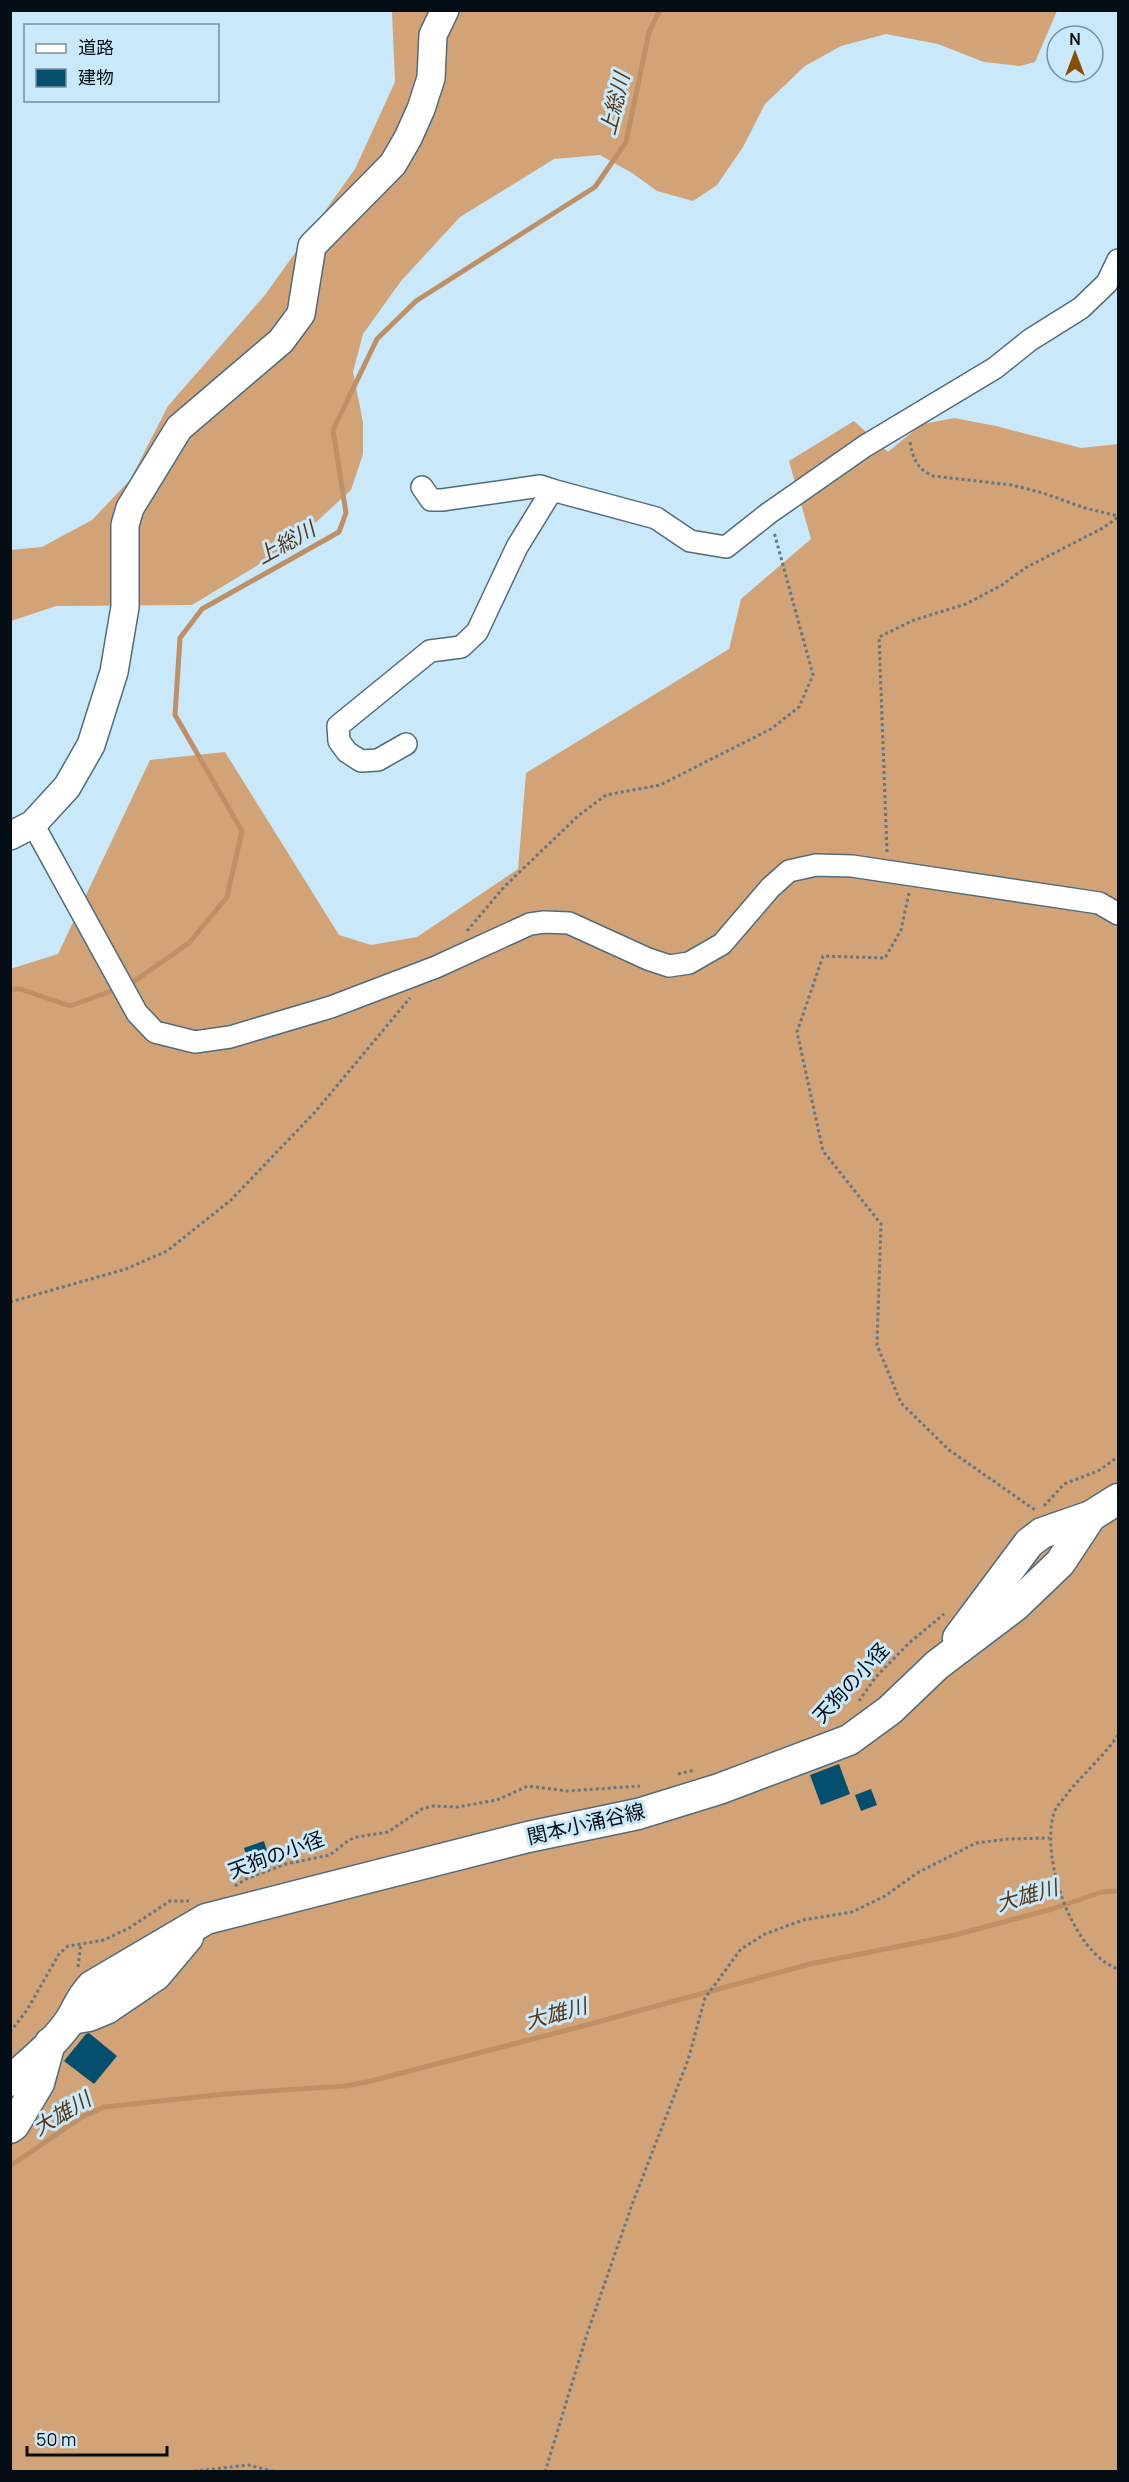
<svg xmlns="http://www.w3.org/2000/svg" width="1129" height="2482" viewBox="0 0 1129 2482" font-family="Manrope,'Noto Sans JP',sans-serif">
  <rect width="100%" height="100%" fill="#c9e8f9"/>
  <g fill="#d2a377">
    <path d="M392 11H1057L1035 62 1020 66 984 62 938 44 886 34 841 46 805 66 765 104 743 147 717 185 693 201 657 191 632 173 600 155 554 159 460 217 401 281 363 334 353 372 363 422V454L351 490 291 545 192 605 56 606 11 621 10 550 42 547 92 520 130 480 168 406 265 295 355 169 395 82Z"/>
    <path d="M954 418 996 426 1081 448 1118 444V2471H11L10 969 58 954 150 760 225 752 339 935 371 945 417 937 518 869 526 773 729 649 741 599 811 539 789 461 854 421 888 452 922 424Z"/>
  </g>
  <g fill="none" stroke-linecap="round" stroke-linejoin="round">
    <g stroke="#bf9066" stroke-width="5">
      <path d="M129 985 189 943 227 897 242 831 175 715 180 638 202 609 339 532 346 513 333 430 377 339 416 301 595 187 626 142 649 32 660 10"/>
      <path d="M10 989H20L70 1006 117 989"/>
      <path d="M10 2166 82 2117 104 2107 226 2094 345 2086 367 2082 583 2026 810 1964 951 1936 1052 1909 1102 1892 1118 1891"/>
    </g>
  </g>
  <g fill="#044f6d">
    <path d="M839 1764 850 1794 821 1805 810 1775Z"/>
    <path d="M871 1789 877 1805 861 1811 855 1795Z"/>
    <path d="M264 1841 270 1862 250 1868 244 1848Z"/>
    <path d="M89 2033 117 2056 94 2084 64 2061 86 2034Z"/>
  </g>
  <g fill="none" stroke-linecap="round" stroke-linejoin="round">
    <g stroke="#506c7b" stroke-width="24">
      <g id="minor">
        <path d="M422 487 431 500H442L540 486 552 490"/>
        <path d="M406 744 378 760 361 761 347 752 339 741 338 726 430 651 461 647 477 632 517 547 552 490 656 518 690 541 726 547 769 513 865 446 995 368 1030 340 1081 308 1107 283 1118 260"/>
        <path d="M33 824 137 1013 155 1032 195 1042 230 1037 331 1007 436 967 530 924 544 922 569 923 648 959 669 966 689 963 722 944 770 888 789 871 816 865 852 866 1099 903 1118 914"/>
      </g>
    </g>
    <g stroke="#506c7b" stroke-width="30">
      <path id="tertiary" d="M10 836 33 824 67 787 91 745 114 672 125 607V525L130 508 179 428 281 341 301 314 312 246 393 164 408 138 421 109 431 78 433 35 445 10"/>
    </g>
    <g stroke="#506c7b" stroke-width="33">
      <g id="secondary">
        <path d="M958 1638 1029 1543 1042 1533 1091 1516 1118 1499"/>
        <path d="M71 2019 89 2016 106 2009 156 1975 188 1937"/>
        <path d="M10 2081C31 2062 56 2042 71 2019 79 2005 80 1999 92 1986L206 1919 528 1837 638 1814 719 1789 849 1740 890 1710 937 1665 1015 1606 1060 1563 1091 1516"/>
        <path d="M10 2128 14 2125 39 2083 50 2043"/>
      </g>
    </g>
    <g stroke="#647883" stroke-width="3" stroke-dasharray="3 3" stroke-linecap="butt">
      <path d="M910 442C913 459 917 469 933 476L1012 485 1043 493 1085 508 1118 516"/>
      <path d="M887 852 879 637 914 620 966 604 1002 585 1025 568 1103 528 1118 517"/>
      <path d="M909 893 901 930 885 958 823 956 797 1032 823 1151 881 1224 877 1345 901 1403 949 1450 1035 1510"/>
      <path d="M467 931 504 887 578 816 606 795 660 785 771 729 799 707 813 675 774 532"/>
      <path d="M10 1302 126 1269 167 1251 231 1200 315 1112 410 998"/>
      <path d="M1044 1506 1064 1484 1098 1471 1118 1457"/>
      <path d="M859 1701 875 1678 909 1643 944 1614"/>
      <path d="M1118 1735C1104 1756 1083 1774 1067 1794 1063 1800 1056 1806 1054 1813 1040 1857 1072 1953 1118 1969"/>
      <path d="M678 1774 695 1770"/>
      <path d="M235 1886 246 1879 286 1864 330 1855 349 1840 357 1837 388 1832 422 1809 432 1806 457 1807 497 1800 528 1786 567 1791 640 1786"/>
      <path d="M78 1967 81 1943"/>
      <path d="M10 2032 27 2010 59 1954 68 1946 104 1940 129 1928 170 1901H189"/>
      <path d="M188 2472 248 2465 276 2472"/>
      <path d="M545 2472 587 2334 633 2202 688 2060 705 1998 741 1949 765 1934 803 1920 852 1912 885 1896 917 1873 976 1843 1008 1839 1049 1838"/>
    </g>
    <use href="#minor" stroke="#fff" stroke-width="21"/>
    <use href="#tertiary" stroke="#fff" stroke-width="27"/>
    <use href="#secondary" stroke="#fff" stroke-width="30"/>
  </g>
  <g text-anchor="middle" stroke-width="6" stroke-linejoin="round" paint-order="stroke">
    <g font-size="20" fill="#040e14" stroke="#c9e8f9">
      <text transform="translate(851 1683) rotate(-47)" y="7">天狗の小径</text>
      <text transform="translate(586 1824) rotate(-13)" y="7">関本小涌谷線</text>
      <text transform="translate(276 1855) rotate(-20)" y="7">天狗の小径</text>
    </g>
    <g font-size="21" font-style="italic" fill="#583715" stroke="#c9e8f9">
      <text transform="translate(615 104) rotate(-76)" y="7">上総川</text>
      <text transform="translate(286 543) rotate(-29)" y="7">上総川</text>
      <text transform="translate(1027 1896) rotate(-16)" y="7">大雄川</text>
      <text transform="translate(556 2014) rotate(-15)" y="7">大雄川</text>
      <text transform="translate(62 2114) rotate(-31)" y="7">大雄川</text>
    </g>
  </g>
  <rect width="1129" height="2482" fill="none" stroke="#040e14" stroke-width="24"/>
  <rect x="24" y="24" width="195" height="78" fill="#c9e8f9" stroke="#7a919d" stroke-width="1.5"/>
  <rect x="36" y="44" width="30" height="9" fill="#ffffff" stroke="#7a919d" stroke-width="1.5"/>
  <text x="78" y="54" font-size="18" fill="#040e14">道路</text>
  <rect x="36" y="69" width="30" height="18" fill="#044f6d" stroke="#7a919d" stroke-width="1.5"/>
  <text x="78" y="84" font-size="18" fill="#040e14">建物</text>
  <g transform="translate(1075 54)"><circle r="28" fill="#c9e8f9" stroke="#7a919d" stroke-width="1.5"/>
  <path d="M0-4.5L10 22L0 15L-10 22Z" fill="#884f04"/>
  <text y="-9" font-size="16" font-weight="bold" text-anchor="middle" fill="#040e14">N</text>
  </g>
  <path d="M27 2446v9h140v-9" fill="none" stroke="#040e14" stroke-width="3"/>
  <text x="36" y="2446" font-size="18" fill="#040e14" stroke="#c9e8f9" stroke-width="4.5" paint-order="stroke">50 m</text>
</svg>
